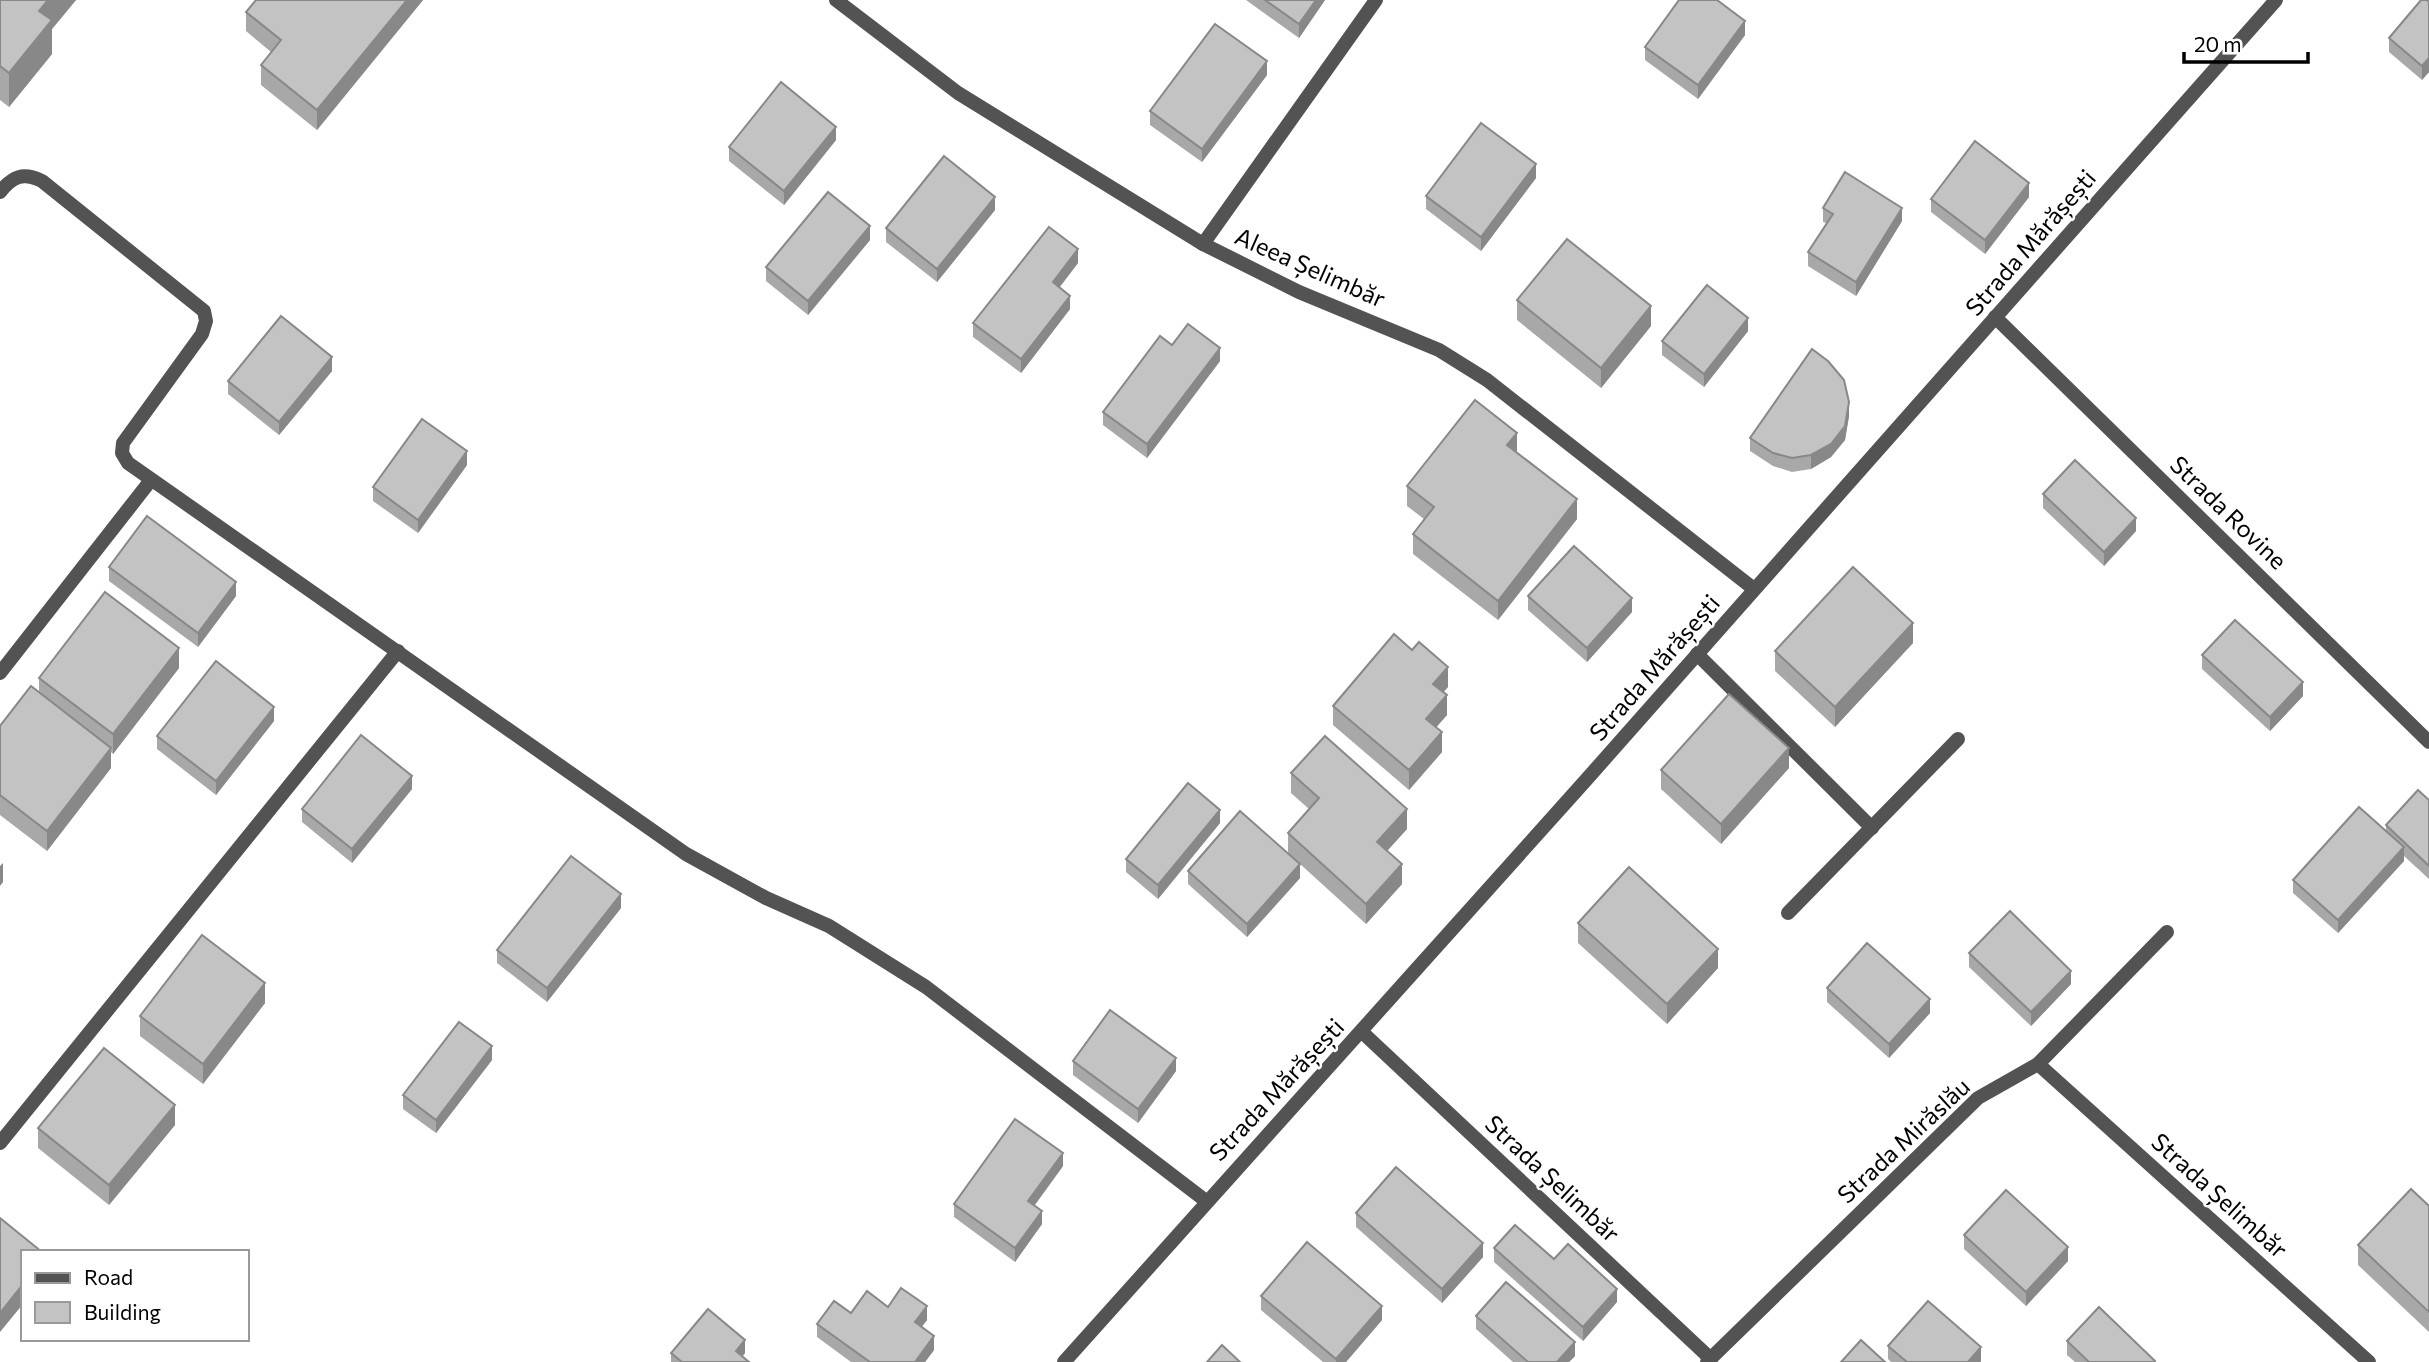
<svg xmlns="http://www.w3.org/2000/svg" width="2429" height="1362" viewBox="0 0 2429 1362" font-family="Commissioner,sans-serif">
  <rect width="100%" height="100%" fill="#fff"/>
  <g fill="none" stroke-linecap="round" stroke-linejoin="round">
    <g stroke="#535353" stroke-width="14">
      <path d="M1697 654 1872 828"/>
      <path d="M1788 913 1958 739"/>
      <path d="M0 1143 398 651"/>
    </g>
    <g stroke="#535353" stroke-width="14">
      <path d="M836 0 958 93 1203 244 1299 292 1439 350 1487 380 1754 589"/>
      <path d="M0 192C13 176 23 172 42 181L204 311 206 321 202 334 123 443 122 453 128 463 686 854 766 898 829 926 926 987 1206 1201"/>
      <path d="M1203 244 1376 0"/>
      <path d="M1995 317 2429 742"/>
      <path d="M0 673 151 480"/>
      <path d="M1362 1032 1711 1359"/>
      <path d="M2038 1064 2369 1362"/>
      <path d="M1064 1362 1586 780 2276 0"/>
      <path d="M1707 1362 1978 1098 2038 1064 2167 932"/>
    </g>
  </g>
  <g fill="#a8a8a8">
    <path d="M0 0H76L52 29V54L9 107 0 100Z"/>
    <path d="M256 0H423L317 130 261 85V65L271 52 246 31V12Z"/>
    <path d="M1246 0H1325L1299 38Z"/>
    <path d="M2429 2V72L2422 80 2389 52V38Z"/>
    <path d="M1745 35 1698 99 1645 60V47Z"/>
    <path d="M1267 75 1202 162 1150 125V111Z"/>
    <path d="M836 140 784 205 729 161V147Z"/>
    <path d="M1536 178 1481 251 1426 209V196Z"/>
    <path d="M2029 197 1985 254 1931 212V199Z"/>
    <path d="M1823 208 1902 221 1856 296 1808 266V252L1826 223 1823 222Z"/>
    <path d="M995 210 937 282 886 242V228Z"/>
    <path d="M870 240 808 315 766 281V267Z"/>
    <path d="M1078 263 1059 287 1070 309 1021 373 973 337V323Z"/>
    <path d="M1517 300 1651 326 1601 388 1517 320Z"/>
    <path d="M1748 331 1704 387 1662 355V341Z"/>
    <path d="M1172 345 1220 361 1147 458 1103 425V412Z"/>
    <path d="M332 371 279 435 228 394V381Z"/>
    <path d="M1849 416 1845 440 1831 457 1811 469 1792 472 1773 466 1750 451V438Z"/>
    <path d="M1516 453 1577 519 1498 620 1413 554V534L1424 519 1407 506V486Z"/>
    <path d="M467 465 418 533 373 501V487Z"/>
    <path d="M2043 494 2136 531 2104 566 2043 508Z"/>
    <path d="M109 567 236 596 198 647 109 581Z"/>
    <path d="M1528 596 1632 612 1587 662 1528 610Z"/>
    <path d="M1913 643 1835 727 1775 671V651Z"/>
    <path d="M2202 655 2303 696 2270 731 2202 669Z"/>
    <path d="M179 668 113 754 111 752V768L47 851 0 815V726L39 693V678Z"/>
    <path d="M1448 687 1443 692 1447 715 1436 727 1442 752 1409 790 1333 725V706Z"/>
    <path d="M274 721 216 795 157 749V736Z"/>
    <path d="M1789 768 1721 844 1661 789V770Z"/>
    <path d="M1291 773 1407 829 1387 851 1402 884 1366 924 1288 853V833L1309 809 1291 793Z"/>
    <path d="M412 789 352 863 302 822V809Z"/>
    <path d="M2429 800V879L2404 856V861L2338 933 2293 893V880L2386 831V825Z"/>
    <path d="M1220 823 1158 899 1126 872V859Z"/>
    <path d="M1188 871 1300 878 1247 937 1188 884Z"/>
    <path d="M621 908 547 1002 497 963V950Z"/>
    <path d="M1578 923 1718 968 1667 1024 1578 943Z"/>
    <path d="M1969 953 2071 984 2031 1026 1969 967Z"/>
    <path d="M1827 988 1930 1013 1889 1058 1827 1002Z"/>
    <path d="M265 1003 203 1084 140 1036V1016Z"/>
    <path d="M492 1060 436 1133 403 1109V1095Z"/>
    <path d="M1073 1061 1176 1071 1138 1123 1073 1075Z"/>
    <path d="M175 1125 109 1205 38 1148V1128Z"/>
    <path d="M1063 1166 1035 1205 1042 1224 1015 1262 954 1217V1204Z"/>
    <path d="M2429 1206V1332L2358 1265V1245Z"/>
    <path d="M1356 1213 1483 1257 1442 1303 1356 1227Z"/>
    <path d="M1964 1235 2068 1261 2026 1306 1964 1249Z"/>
    <path d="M1494 1248 1554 1259 1617 1302 1583 1341 1494 1262Z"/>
    <path d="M1261 1296 1382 1320 1346 1362H1323L1261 1310Z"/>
    <path d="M888 1307 927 1320 921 1327 934 1350 925 1362H851L817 1337V1324Z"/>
    <path d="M1476 1316 1575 1356 1569 1362H1513L1476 1329Z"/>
    <path d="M2067 1341 2155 1362H2075L2067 1355Z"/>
    <path d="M1888 1346 1981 1361 1980 1362H1891L1888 1359Z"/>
    <path d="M671 1353H745L742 1357 749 1362H671Z"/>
  </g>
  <g fill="#888">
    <path d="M48 0H76L52 29V54L9 107V73L39 11Z"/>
    <path d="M407 0H423L317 130V110Z"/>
    <path d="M1316 0H1325L1299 38V24Z"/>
    <path d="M1745 21V35L1698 99V85Z"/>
    <path d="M2429 58V72L2422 80V66Z"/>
    <path d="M1267 61V75L1202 162V149Z"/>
    <path d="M836 127V140L784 205V191Z"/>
    <path d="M1536 164V178L1481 251V237Z"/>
    <path d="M2029 183V197L1985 254V240Z"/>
    <path d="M995 197V210L937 282V269Z"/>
    <path d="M1902 208V221L1856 296V282Z"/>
    <path d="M870 226V240L808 315V301Z"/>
    <path d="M1078 249V263L1053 296V282Z"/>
    <path d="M1070 296V309L1021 373V359Z"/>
    <path d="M1651 306V326L1601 388V368Z"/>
    <path d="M1748 318V331L1704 387V374Z"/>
    <path d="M1220 348V361L1147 458V444Z"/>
    <path d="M332 357V371L279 435V422Z"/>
    <path d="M1849 402V416L1845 440 1831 457 1811 469V455Z"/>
    <path d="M1517 433V452L1507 445Z"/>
    <path d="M467 451V465L418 533V520Z"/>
    <path d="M1577 499V519L1498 620V601Z"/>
    <path d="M2136 518V531L2104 566V552Z"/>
    <path d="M236 582V596L198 647V633Z"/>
    <path d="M1632 598V612L1587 662V648Z"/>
    <path d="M1913 623V643L1835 727V707Z"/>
    <path d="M179 648V668L113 754V734Z"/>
    <path d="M1448 667V687L1433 704V684Z"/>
    <path d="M2303 682V696L2270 731V717Z"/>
    <path d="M1447 695V715L1426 739V719Z"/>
    <path d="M274 707V721L216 795V781Z"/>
    <path d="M1442 732V752L1409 790V770Z"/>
    <path d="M111 748V768L47 851V831Z"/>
    <path d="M1789 748V768L1721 844V824Z"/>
    <path d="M412 776V789L352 863V849Z"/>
    <path d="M1407 809V829L1377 862V842Z"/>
    <path d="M1220 810V823L1158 899V885Z"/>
    <path d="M2404 847V861L2338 933V920Z"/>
    <path d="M3 863V882L0 886V866Z"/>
    <path d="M1300 864V878L1247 937V924Z"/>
    <path d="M1402 864V884L1366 924V904Z"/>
    <path d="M621 894V908L547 1002V988Z"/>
    <path d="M1718 949V968L1667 1024V1004Z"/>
    <path d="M2071 971V984L2031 1026V1012Z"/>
    <path d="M265 983V1003L203 1084V1064Z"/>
    <path d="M1930 999V1013L1889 1058V1044Z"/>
    <path d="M492 1046V1060L436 1133V1120Z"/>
    <path d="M1176 1058V1071L1138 1123V1109Z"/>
    <path d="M175 1105V1125L109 1205V1185Z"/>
    <path d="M1063 1153V1166L1028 1214V1201Z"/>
    <path d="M1042 1211V1224L1015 1262V1248Z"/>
    <path d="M1483 1243V1257L1442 1303V1289Z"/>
    <path d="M2068 1247V1261L2026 1306V1292Z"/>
    <path d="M23 1284V1304L0 1332V1313Z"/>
    <path d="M1617 1289V1302L1583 1341V1327Z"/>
    <path d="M927 1306V1320L915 1336V1322Z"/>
    <path d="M1382 1306V1320L1346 1362H1336V1359Z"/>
    <path d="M934 1336V1350L925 1362H915Z"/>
    <path d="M745 1340V1353L738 1362 736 1351Z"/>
    <path d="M1575 1342V1356L1569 1362H1557Z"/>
    <path d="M1981 1347V1361L1980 1362H1968Z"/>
  </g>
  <g fill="#c3c3c3" stroke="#888" stroke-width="2">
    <path d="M0 0H48L39 11 52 20 9 73 0 66Z"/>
    <path d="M256 0H407L317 110 261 65 281 40 246 12Z"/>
    <path d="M1265 0H1316L1299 24Z"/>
    <path d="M1679 0H1717L1745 21 1698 85 1645 47Z"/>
    <path d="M2421 0H2427L2429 2V58L2422 66 2389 38Z"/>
    <path d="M1215 24 1267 61 1202 149 1150 111Z"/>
    <path d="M781 82 836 127 784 191 729 147Z"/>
    <path d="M1481 123 1536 164 1481 237 1426 196Z"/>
    <path d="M1975 141 2029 183 1985 240 1931 199Z"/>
    <path d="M944 156 995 197 937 269 886 228Z"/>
    <path d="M1845 172 1902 208 1856 282 1808 252 1833 214 1823 208Z"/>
    <path d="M828 192 870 226 808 301 766 267Z"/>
    <path d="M1049 227 1078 249 1053 282 1070 296 1021 359 973 323Z"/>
    <path d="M1567 239 1651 306 1601 368 1517 300Z"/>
    <path d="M1707 285 1748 318 1704 374 1662 341Z"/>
    <path d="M281 316 332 357 279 422 228 381Z"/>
    <path d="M1188 324 1220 348 1147 444 1103 412 1160 336 1172 345Z"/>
    <path d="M1812 349 1828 361 1844 380 1849 402 1845 426 1831 444 1811 455 1792 458 1773 453 1750 438Z"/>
    <path d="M1475 400 1517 433 1507 445 1577 499 1498 601 1413 534 1434 507 1407 486Z"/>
    <path d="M422 419 467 451 418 520 373 487Z"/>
    <path d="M2075 460 2136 518 2104 552 2043 494Z"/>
    <path d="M147 516 236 582 198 633 109 567Z"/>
    <path d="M1574 546 1632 598 1587 648 1528 596Z"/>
    <path d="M1853 567 1913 623 1835 707 1775 651Z"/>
    <path d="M105 592 179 648 113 734 39 678Z"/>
    <path d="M2235 620 2303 682 2270 717 2202 655Z"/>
    <path d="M1394 634 1412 650 1419 642 1448 667 1433 684 1447 695 1426 719 1442 732 1409 770 1333 706Z"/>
    <path d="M216 661 274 707 216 781 157 736Z"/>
    <path d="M31 686 111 748 47 831 0 795V726Z"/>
    <path d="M1729 694 1789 748 1721 824 1661 770Z"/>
    <path d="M361 735 412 776 352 849 302 809Z"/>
    <path d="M1325 736 1407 809 1377 842 1402 864 1366 904 1288 833 1319 798 1291 773Z"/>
    <path d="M1188 783 1220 810 1158 885 1126 859Z"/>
    <path d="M2418 790 2429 800V866L2386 825Z"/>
    <path d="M2359 807 2404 847 2338 920 2293 880Z"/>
    <path d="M1240 811 1300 864 1247 924 1188 871Z"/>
    <path d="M571 856 621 894 547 988 497 950Z"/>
    <path d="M1629 867 1718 949 1667 1004 1578 923Z"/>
    <path d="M2010 911 2071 971 2031 1012 1969 953Z"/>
    <path d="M202 935 265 983 203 1064 140 1016Z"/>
    <path d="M1867 943 1930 999 1889 1044 1827 988Z"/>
    <path d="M1110 1010 1176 1058 1138 1109 1073 1061Z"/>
    <path d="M459 1022 492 1046 436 1120 403 1095Z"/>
    <path d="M104 1048 175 1105 109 1185 38 1128Z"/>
    <path d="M1015 1119 1063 1153 1028 1201 1042 1211 1015 1248 954 1204Z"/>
    <path d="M1396 1167 1483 1243 1442 1289 1356 1213Z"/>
    <path d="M2411 1189 2429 1206V1312L2358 1245Z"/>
    <path d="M2006 1190 2068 1247 2026 1292 1964 1235Z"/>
    <path d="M0 1218 42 1252H23V1284L0 1313Z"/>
    <path d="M1515 1225 1554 1259 1568 1244 1617 1289 1583 1327 1494 1248Z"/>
    <path d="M1307 1242 1382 1306 1336 1359 1261 1296Z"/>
    <path d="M1506 1282 1575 1342 1557 1362H1528L1476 1316Z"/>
    <path d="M901 1288 927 1306 915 1322 934 1336 915 1362H870L817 1324 834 1301 851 1313 867 1291 888 1307Z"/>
    <path d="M1928 1301 1981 1347 1968 1362H1907L1888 1346Z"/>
    <path d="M2099 1307 2155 1361 2154 1362H2089L2067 1341Z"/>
    <path d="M708 1309 745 1340 736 1351 749 1362H682L671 1353Z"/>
    <path d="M1861 1340 1885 1362H1841Z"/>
    <path d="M1222 1345 1240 1362H1207Z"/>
  </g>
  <g text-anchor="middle" stroke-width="5" stroke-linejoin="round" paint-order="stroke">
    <g font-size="24" fill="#000" stroke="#fff">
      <text transform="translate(2031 243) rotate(-49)" y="8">Strada Mărășești</text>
      <text transform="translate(1310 268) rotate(24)" y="8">Aleea Șelimbăr</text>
      <text transform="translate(2228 513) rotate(44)" y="8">Strada Rovine</text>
      <text transform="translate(1655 668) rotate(-49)" y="8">Strada Mărășești</text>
      <text transform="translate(1277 1090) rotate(-47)" y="8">Strada Mărășești</text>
      <text transform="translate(1904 1141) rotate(-43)" y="8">Strada Mirăslău</text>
      <text transform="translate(1552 1179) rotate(43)" y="8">Strada Șelimbăr</text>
      <text transform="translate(2219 1196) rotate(42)" y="8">Strada Șelimbăr</text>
    </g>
  </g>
  <rect x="21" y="1250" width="228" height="91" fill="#ffffff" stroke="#999999" stroke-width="2"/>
  <rect x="35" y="1273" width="35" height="10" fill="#535353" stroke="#999999" stroke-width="2"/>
  <text x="84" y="1285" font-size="21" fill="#000000">Road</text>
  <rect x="35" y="1302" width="35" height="21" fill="#c3c3c3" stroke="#999999" stroke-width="2"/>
  <text x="84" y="1320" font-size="21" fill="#000000">Building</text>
  <path d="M2184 52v10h124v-10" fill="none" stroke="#000000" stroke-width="3.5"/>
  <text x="2194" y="52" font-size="21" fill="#000000" stroke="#ffffff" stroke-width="5" paint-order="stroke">20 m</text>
</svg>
